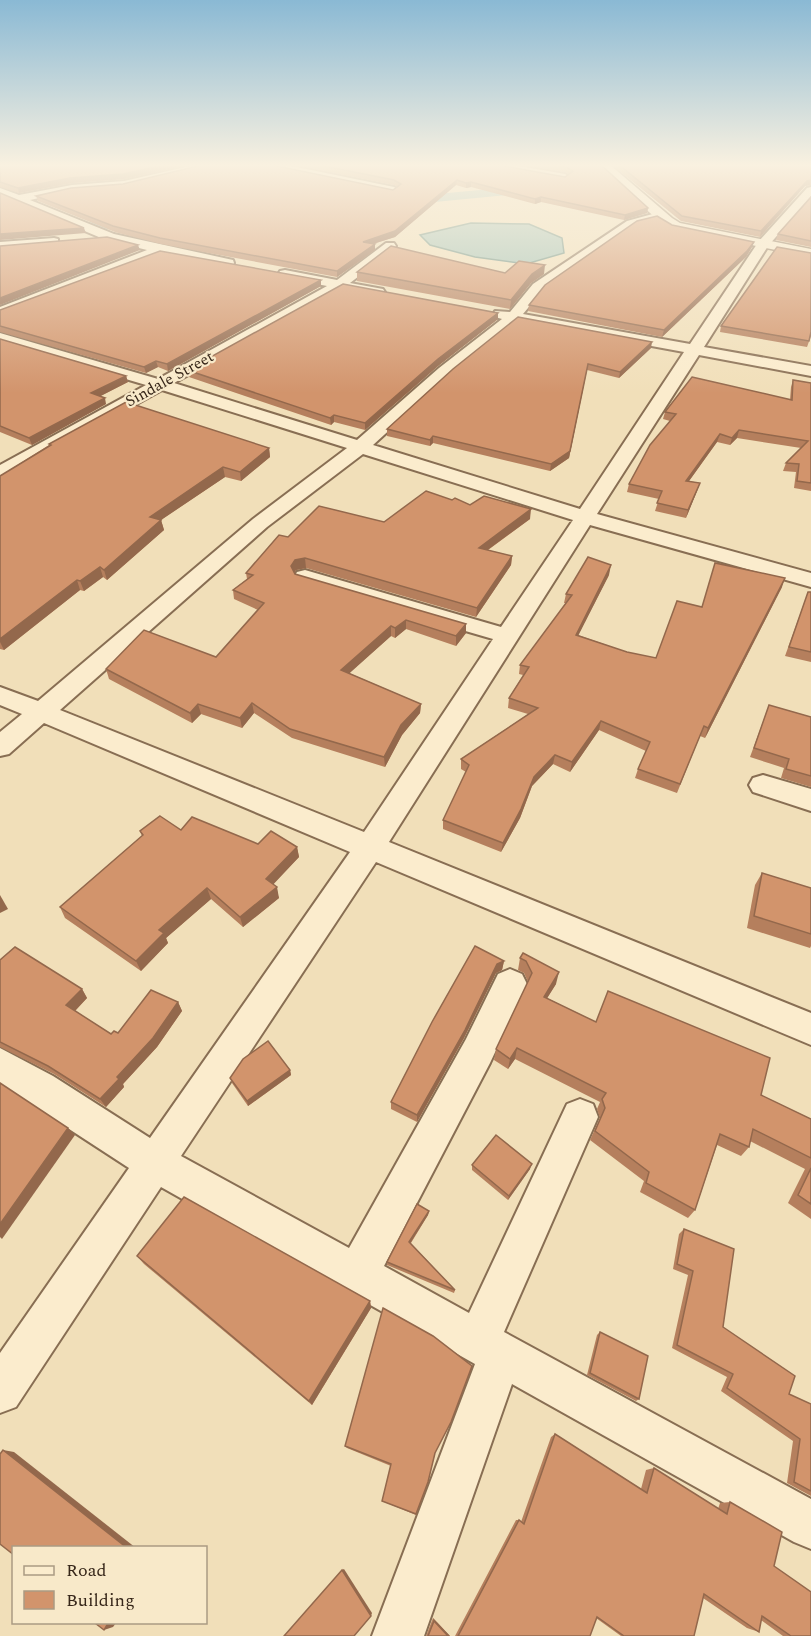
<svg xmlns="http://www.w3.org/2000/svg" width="811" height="1636" viewBox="0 0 811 1636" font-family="Spectral,serif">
  <rect width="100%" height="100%" fill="#f1dfb9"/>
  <path fill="#9ec1b6" stroke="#668e83" stroke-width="1.5" d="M471 223 529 224 562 238 564 253 526 264 475 257 430 245 420 235Z"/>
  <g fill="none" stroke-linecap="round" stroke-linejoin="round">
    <g fill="#9ec1b6" fill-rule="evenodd">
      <path d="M544 184 549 185 551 188 549 191 393 206 386 202 393 198Z"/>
      <path d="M149 218 154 219 156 222 154 225 0 239V229Z"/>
    </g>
    <g stroke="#886e53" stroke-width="4">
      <g id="minor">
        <path d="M199 164H215L124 187 72 191 30 200 114 234 233 260 234 263 233 266 228 267 161 254 0 316V307L147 250 106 240 13 201 0 195V188L19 195 72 185 124 181Z"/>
        <path d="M264 164H282L394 187 399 190 394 193 269 167Z"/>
        <path d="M489 164H508L565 174 570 177 565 180 494 167Z"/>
        <path d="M811 187V197L768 246 704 347 811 366V376L699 355 597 514 811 573V587L590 525 389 842 811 1013V1045L376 862 181 1156 349 1248 466 1039 498 974 510 969 522 974 527 984 490 1063 384 1266 469 1313 567 1104 580 1099 593 1104 598 1117 504 1332 811 1499V1549L794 1542 512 1384 424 1636H372L475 1364 161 1187 16 1407 0 1413V1353L129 1168 0 1084V1048L53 1076 150 1138 350 852 44 723 9 754 0 756V732L22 714 0 705V687L38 701 253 519 347 448 162 390 0 479V465L146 385 0 342V333L158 379 327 286 280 277 278 274 280 271 285 270 337 280 386 243H394L396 246 394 249 350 283 383 289 385 292 383 295 378 296 342 289 174 383 357 440 439 368 502 319 495 317 493 314 495 311 510 312 533 284 627 221 660 212 666 215 635 225 543 290 523 314 690 344 759 241 807 188ZM516 321 684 352 580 509 373 445 451 374ZM363 454 573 520 501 627 305 570 297 572 294 577 297 582 493 639 364 832 60 710 267 527Z"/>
        <path d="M54 238 58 239V245L0 250V242Z"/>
        <path d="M763 775 811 789V811L753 792 749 785 753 778Z"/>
      </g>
    </g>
    <g stroke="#886e53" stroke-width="3">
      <path id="tertiary" d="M597 164H609L672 218 680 223 811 249V257L671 229 662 224Z"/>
    </g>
    <use href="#minor" fill="#fbeccd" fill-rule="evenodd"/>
    <use href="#tertiary" fill="#fbeccd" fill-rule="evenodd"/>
  </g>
  <g fill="#b57f5d">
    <path d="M0 164H191L124 179 72 183 19 193 0 187Z"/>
    <path d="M268 164 393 190 398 187 394 185 291 164H493L565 177 569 174 565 172 519 164H600L648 208 647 213 624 220 541 202 535 204 471 187 466 188 456 185 395 237 373 244 375 250 337 277 161 244 115 232 38 201 36 196Z"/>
    <path d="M611 164H811V185L805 186 760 237 681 221Z"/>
    <path d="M811 197V247L776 240 778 234Z"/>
    <path d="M672 225 752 247 746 257 662 337 528 311 529 305Z"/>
    <path d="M811 253V336L807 347 720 332 721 326Z"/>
    <path d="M357 272 505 273 544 274 531 283 510 309 357 281Z"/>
    <path d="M321 286 168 371 158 367 146 373 0 332V311Z"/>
    <path d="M498 313V319L438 366 365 430 334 422 331 425 189 377 187 370Z"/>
    <path d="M0 339 126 376 128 382 100 396 106 404 32 445 0 432Z"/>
    <path d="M651 348 619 378 587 370 569 458 550 471 433 443 430 446 387 436V429L453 369Z"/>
    <path d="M793 380 811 383V491L794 488 796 472 783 471 786 463 801 448 737 438 730 445 717 442 689 481 700 483 697 491 686 518 655 511 659 499 627 492 629 484 670 421 663 419 665 412 790 400 791 387Z"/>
    <path d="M49 444 269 448 270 457 241 481 225 477 161 520 164 530 107 580 103 577 84 591 80 590 4 650 0 649V476L49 445Z"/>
    <path d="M452 500 530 519 488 550 512 556 511 565 476 617 306 568 296 570 294 573 295 574 466 633 456 646 406 629 395 638 391 636 349 673 421 704 420 713 402 735 385 767 292 738 254 713 242 728 201 714 192 723 109 679 106 669 216 657 258 610 234 599 233 590 247 579 246 573 288 537 384 522Z"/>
    <path d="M609 575 578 635 627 652 656 658 702 607 782 587 705 738 700 736 677 793 635 778 638 769 646 751 599 730 570 772 553 764 532 786 520 818 501 852 443 829V820L466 772 461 769V759L528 714 508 708 509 698 523 675 519 674 520 665 566 603H564L566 594Z"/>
    <path d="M808 592H811V662L785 656Z"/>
    <path d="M769 705 811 717V787L781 778 784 768 750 757Z"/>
    <path d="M181 830 258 844 297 847 299 857 273 884 279 898 243 927 211 899 166 938 168 943 141 971 65 918 60 907 142 836 140 831Z"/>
    <path d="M762 873 811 888V946L810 948 747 928 755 885Z"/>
    <path d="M523 953 556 984 547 998 596 1022 761 1095 811 1119V1219L788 1203 805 1169 750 1141 749 1147 741 1156 717 1145 695 1210 688 1218 640 1192 644 1181 590 1140 600 1118 597 1109 600 1102 515 1059 508 1069 494 1060 496 1049 528 982 524 973 518 970 520 958Z"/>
    <path d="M0 960 82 989 87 998 75 1011 111 1034 118 1033 178 1002 182 1011 157 1047 123 1084 124 1087 106 1107 54 1074 0 1047Z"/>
    <path d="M504 961 502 970 496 973 464 1038 417 1122 391 1109V1102Z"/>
    <path d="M290 1070 291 1075 248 1106 232 1083 230 1078Z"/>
    <path d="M472 1165 530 1169 508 1200 472 1170Z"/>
    <path d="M429 1211 428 1215 411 1243 455 1290 454 1293 387 1265V1262Z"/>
    <path d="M684 1229 723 1327 789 1394 811 1404V1496L787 1483 793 1441 721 1391 727 1377 672 1348 688 1275 673 1269 679 1234Z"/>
    <path d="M137 1256 370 1301 371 1308 312 1405 144 1264Z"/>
    <path d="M600 1332 639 1399 636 1401 587 1375 597 1335Z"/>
    <path d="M555 1434 641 1489 646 1470 654 1468 718 1509 720 1503 730 1502 774 1566 811 1636H783L761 1620 759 1632 747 1628 703 1598 694 1636H621L596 1618 590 1636H455L516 1520H519L521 1522 551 1437Z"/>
    <path d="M345 1446 435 1454 428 1482 416 1515 382 1501 391 1466 347 1448Z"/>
    <path d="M433 1618 450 1636H426Z"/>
  </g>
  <g fill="#93684c">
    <path d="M168 164H191L124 179 72 183 19 193 18 188 70 178Z"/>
    <path d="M457 180 456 185 395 237 363 247V242Z"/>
    <path d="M811 180 810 185 805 186 760 237 761 231 807 181Z"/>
    <path d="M471 182V187L466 188V183Z"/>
    <path d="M541 197V202L535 204V199Z"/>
    <path d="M648 208 647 213 624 220 625 215Z"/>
    <path d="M84 228 86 233 0 240V234Z"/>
    <path d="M754 242 752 247 746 257 662 337 664 330Z"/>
    <path d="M375 244V250L337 277V271Z"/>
    <path d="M138 245 140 250 0 305V298Z"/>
    <path d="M545 265 544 274 531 283 510 309 511 300 532 274Z"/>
    <path d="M321 280V286L168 371 167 364Z"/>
    <path d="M498 313V319L438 366 365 430V423L438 359Z"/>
    <path d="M652 342 651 348 619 378 620 372Z"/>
    <path d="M156 361 158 367 146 373 144 367Z"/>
    <path d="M588 364 569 458 550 471 551 464Z"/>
    <path d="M126 376 128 382 93 400 91 393Z"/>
    <path d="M105 398 106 404 32 445 29 438Z"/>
    <path d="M334 415V422L331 425 330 418Z"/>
    <path d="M739 430 737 438 730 445 732 438Z"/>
    <path d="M720 434 717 442 684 488 686 481Z"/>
    <path d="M433 436V443L430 446V440Z"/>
    <path d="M269 448 270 457 241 481 240 472Z"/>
    <path d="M223 467 225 477 161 520 164 530 107 580 104 570 150 517Z"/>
    <path d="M700 483 697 491 686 518 688 510Z"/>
    <path d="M531 509 530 519 478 557 479 548Z"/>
    <path d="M512 556 511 565 476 617 477 608Z"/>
    <path d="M305 558 306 568 296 570 292 576 291 566 295 560Z"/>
    <path d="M611 565 609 575 574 644 576 635Z"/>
    <path d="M100 567 103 577 84 591 80 581Z"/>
    <path d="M785 578 782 587 705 738 708 728Z"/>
    <path d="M77 580 80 590 4 650 0 642V639Z"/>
    <path d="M406 620V629L395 638V628Z"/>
    <path d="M466 624V633L456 646V636Z"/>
    <path d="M391 626V636L342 680 341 670Z"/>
    <path d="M252 703 254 713 242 728 240 718Z"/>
    <path d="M198 704 201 714 192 723 190 713Z"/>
    <path d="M421 704 420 713 402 735 385 767 384 757 401 725Z"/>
    <path d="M601 721 599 730 570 772 572 762Z"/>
    <path d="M555 755 553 764 532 786 520 818 501 852 503 843 534 777Z"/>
    <path d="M297 847 299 857 269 889 266 879Z"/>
    <path d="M277 887 279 898 243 927 240 917Z"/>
    <path d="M207 888 211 899 166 938 168 943 141 971 136 961 159 930Z"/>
    <path d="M0 895 8 909 0 913Z"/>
    <path d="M504 961 502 970 496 973 464 1038 417 1122V1115L497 964Z"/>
    <path d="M559 972 556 984 541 1008 544 997Z"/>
    <path d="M82 989 87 998 72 1014 66 1005Z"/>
    <path d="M178 1002 182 1011 157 1047 123 1084 124 1087 106 1107 100 1099 117 1077Z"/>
    <path d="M517 1048 515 1059 508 1069 510 1059Z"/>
    <path d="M290 1070 291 1075 248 1106 247 1101Z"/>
    <path d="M68 1128 75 1135 2 1239 0 1237V1224Z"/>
    <path d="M532 1164 530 1169 508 1200 509 1196Z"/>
    <path d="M429 1211 428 1215 409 1245V1242Z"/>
    <path d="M370 1301 371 1308 312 1405 309 1401Z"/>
    <path d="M3 1450 14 1452 136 1548H127Z"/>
    <path d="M344 1569 372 1613 371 1616 342 1570Z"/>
    <path d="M433 1618 450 1636H448L434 1621Z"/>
    <path d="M108 1623H116L113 1627 104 1630Z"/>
  </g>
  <g fill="#d2946c" stroke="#93684c" stroke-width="1.5">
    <path d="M0 164H168L123 174 70 178 18 188 0 182Z"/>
    <path d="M206 164H267L393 190 401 184 394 180 314 164H493L565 177 573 171 566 167 547 164H600L648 208 625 215 541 197 535 199 471 182 466 183 457 180 395 231 363 242 375 244 337 271 160 238 113 226 36 196 71 188 123 184Z"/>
    <path d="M618 164H811V180L807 181 761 231 682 216Z"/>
    <path d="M0 193 84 228 0 234Z"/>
    <path d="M811 197V241L778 234Z"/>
    <path d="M657 216 672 225 754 242 747 251 664 330 529 305 545 285 637 221Z"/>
    <path d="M107 237 138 245 0 298V246Z"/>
    <path d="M391 246 505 273 519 261 545 265 532 274 511 300 357 272Z"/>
    <path d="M777 247 811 253V332L809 341 721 326Z"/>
    <path d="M160 251 321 280 167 364 156 361 144 367 0 326V310Z"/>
    <path d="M343 284 498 313 438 359 365 423 334 415 330 418 187 370Z"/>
    <path d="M518 317 652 342 620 372 588 364 570 451 551 464 433 436 430 440 387 429 453 369Z"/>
    <path d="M0 339 126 376 91 393 105 398 29 438 0 426Z"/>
    <path d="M692 377 792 400 793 380 811 383V483L797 481 799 464 786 463 808 441 739 430 732 438 720 434 686 481 700 483 688 510 657 503 662 491 629 484 650 445 676 414 665 412Z"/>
    <path d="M126 402 269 448 240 472 223 467 150 517 161 520 104 570 100 567 80 581 77 580 0 639V476L51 445 49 444Z"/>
    <path d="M426 491 452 500 455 498 470 505 484 496 531 509 479 548 512 556 477 608 305 558 295 560 291 566 295 574 466 624 456 636 406 620 395 628 391 626 341 670 421 704 401 725 384 757 290 729 252 703 240 718 198 704 190 713 106 669 144 630 216 657 264 603 233 590 253 575 246 573 279 535 288 537 319 506 384 522Z"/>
    <path d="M588 557 611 565 576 635 627 652 656 658 677 601 702 607 715 563 785 578 708 728 704 726 680 784 638 769 650 742 601 721 572 762 555 755 534 777 521 809 503 843 443 820 469 765 461 759 538 708 509 698 529 667 520 665 572 595 566 594Z"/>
    <path d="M808 592H811V652L789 647Z"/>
    <path d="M769 705 811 717V776L786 769 789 759 754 748Z"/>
    <path d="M160 816 181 830 192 817 258 844 271 831 297 847 266 879 277 887 240 917 207 888 159 930 164 933 136 961 60 907 143 835 140 831Z"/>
    <path d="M762 873 811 888V934L754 916Z"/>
    <path d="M475 946 504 961 497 964 465 1030 417 1115 391 1102 432 1022Z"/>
    <path d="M15 947 82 989 66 1005 111 1034 114 1031 118 1033 151 990 178 1002 153 1038 117 1077 119 1079 100 1099 48 1066 0 1042V960Z"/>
    <path d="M523 953 559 972 544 997 596 1022 608 991 770 1058 761 1095 811 1119V1158L753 1129 749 1147 720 1134 695 1210 646 1183 649 1172 595 1131 605 1108 602 1099 606 1093 517 1048 510 1059 496 1049 532 973 526 961 520 958Z"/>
    <path d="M268 1041 290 1070 247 1101 230 1078 243 1059Z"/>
    <path d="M0 1083 68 1128 0 1224Z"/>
    <path d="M496 1135 532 1164 509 1196 472 1165Z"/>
    <path d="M811 1168V1204L798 1195Z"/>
    <path d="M184 1197 370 1301 309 1401 137 1256Z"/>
    <path d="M417 1204 429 1211 409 1242 455 1290 387 1262Z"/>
    <path d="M684 1229 734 1249 723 1327 795 1376 789 1394 811 1404V1491L794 1482 800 1439 727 1388 733 1374 677 1345 693 1271 677 1264Z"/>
    <path d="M383 1308 433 1336 472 1366 451 1422 435 1453 428 1482 416 1514 382 1501 391 1464 345 1446Z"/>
    <path d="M600 1332 648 1356 639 1399 590 1373Z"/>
    <path d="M555 1434 647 1493 654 1468 727 1514 730 1502 782 1532 774 1566 811 1592V1636H791L762 1616 759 1632 704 1594 694 1636H624L597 1617 590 1636H458L519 1520 524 1524Z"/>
    <path d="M3 1450 127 1548H14V1555L0 1544V1454Z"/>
    <path d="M342 1570 371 1616 354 1636H284Z"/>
    <path d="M434 1621 448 1636H428Z"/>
    <path d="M95 1623H108L104 1630Z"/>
  </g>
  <linearGradient id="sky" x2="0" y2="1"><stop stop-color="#8ab9d4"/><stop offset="0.42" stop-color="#f9f1e0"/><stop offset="1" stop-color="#f9f1e0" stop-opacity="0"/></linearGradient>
  <rect width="811" height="393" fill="url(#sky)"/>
  <g text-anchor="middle" stroke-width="4.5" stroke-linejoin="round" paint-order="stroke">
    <g font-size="16" fill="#362619" stroke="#f8e9c9">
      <text transform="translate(169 378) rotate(-29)" y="6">Sindale Street</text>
    </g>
  </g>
  <rect x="12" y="1546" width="195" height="78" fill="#f8e9c9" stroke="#aa9b83" stroke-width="1.5"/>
  <rect x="24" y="1566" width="30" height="9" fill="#fbeccd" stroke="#aa9b83" stroke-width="1.5"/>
  <text x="66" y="1576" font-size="18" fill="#362619">Road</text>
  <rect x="24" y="1591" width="30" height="18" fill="#d2946c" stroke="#aa9b83" stroke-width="1.5"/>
  <text x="66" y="1606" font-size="18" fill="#362619">Building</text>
</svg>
